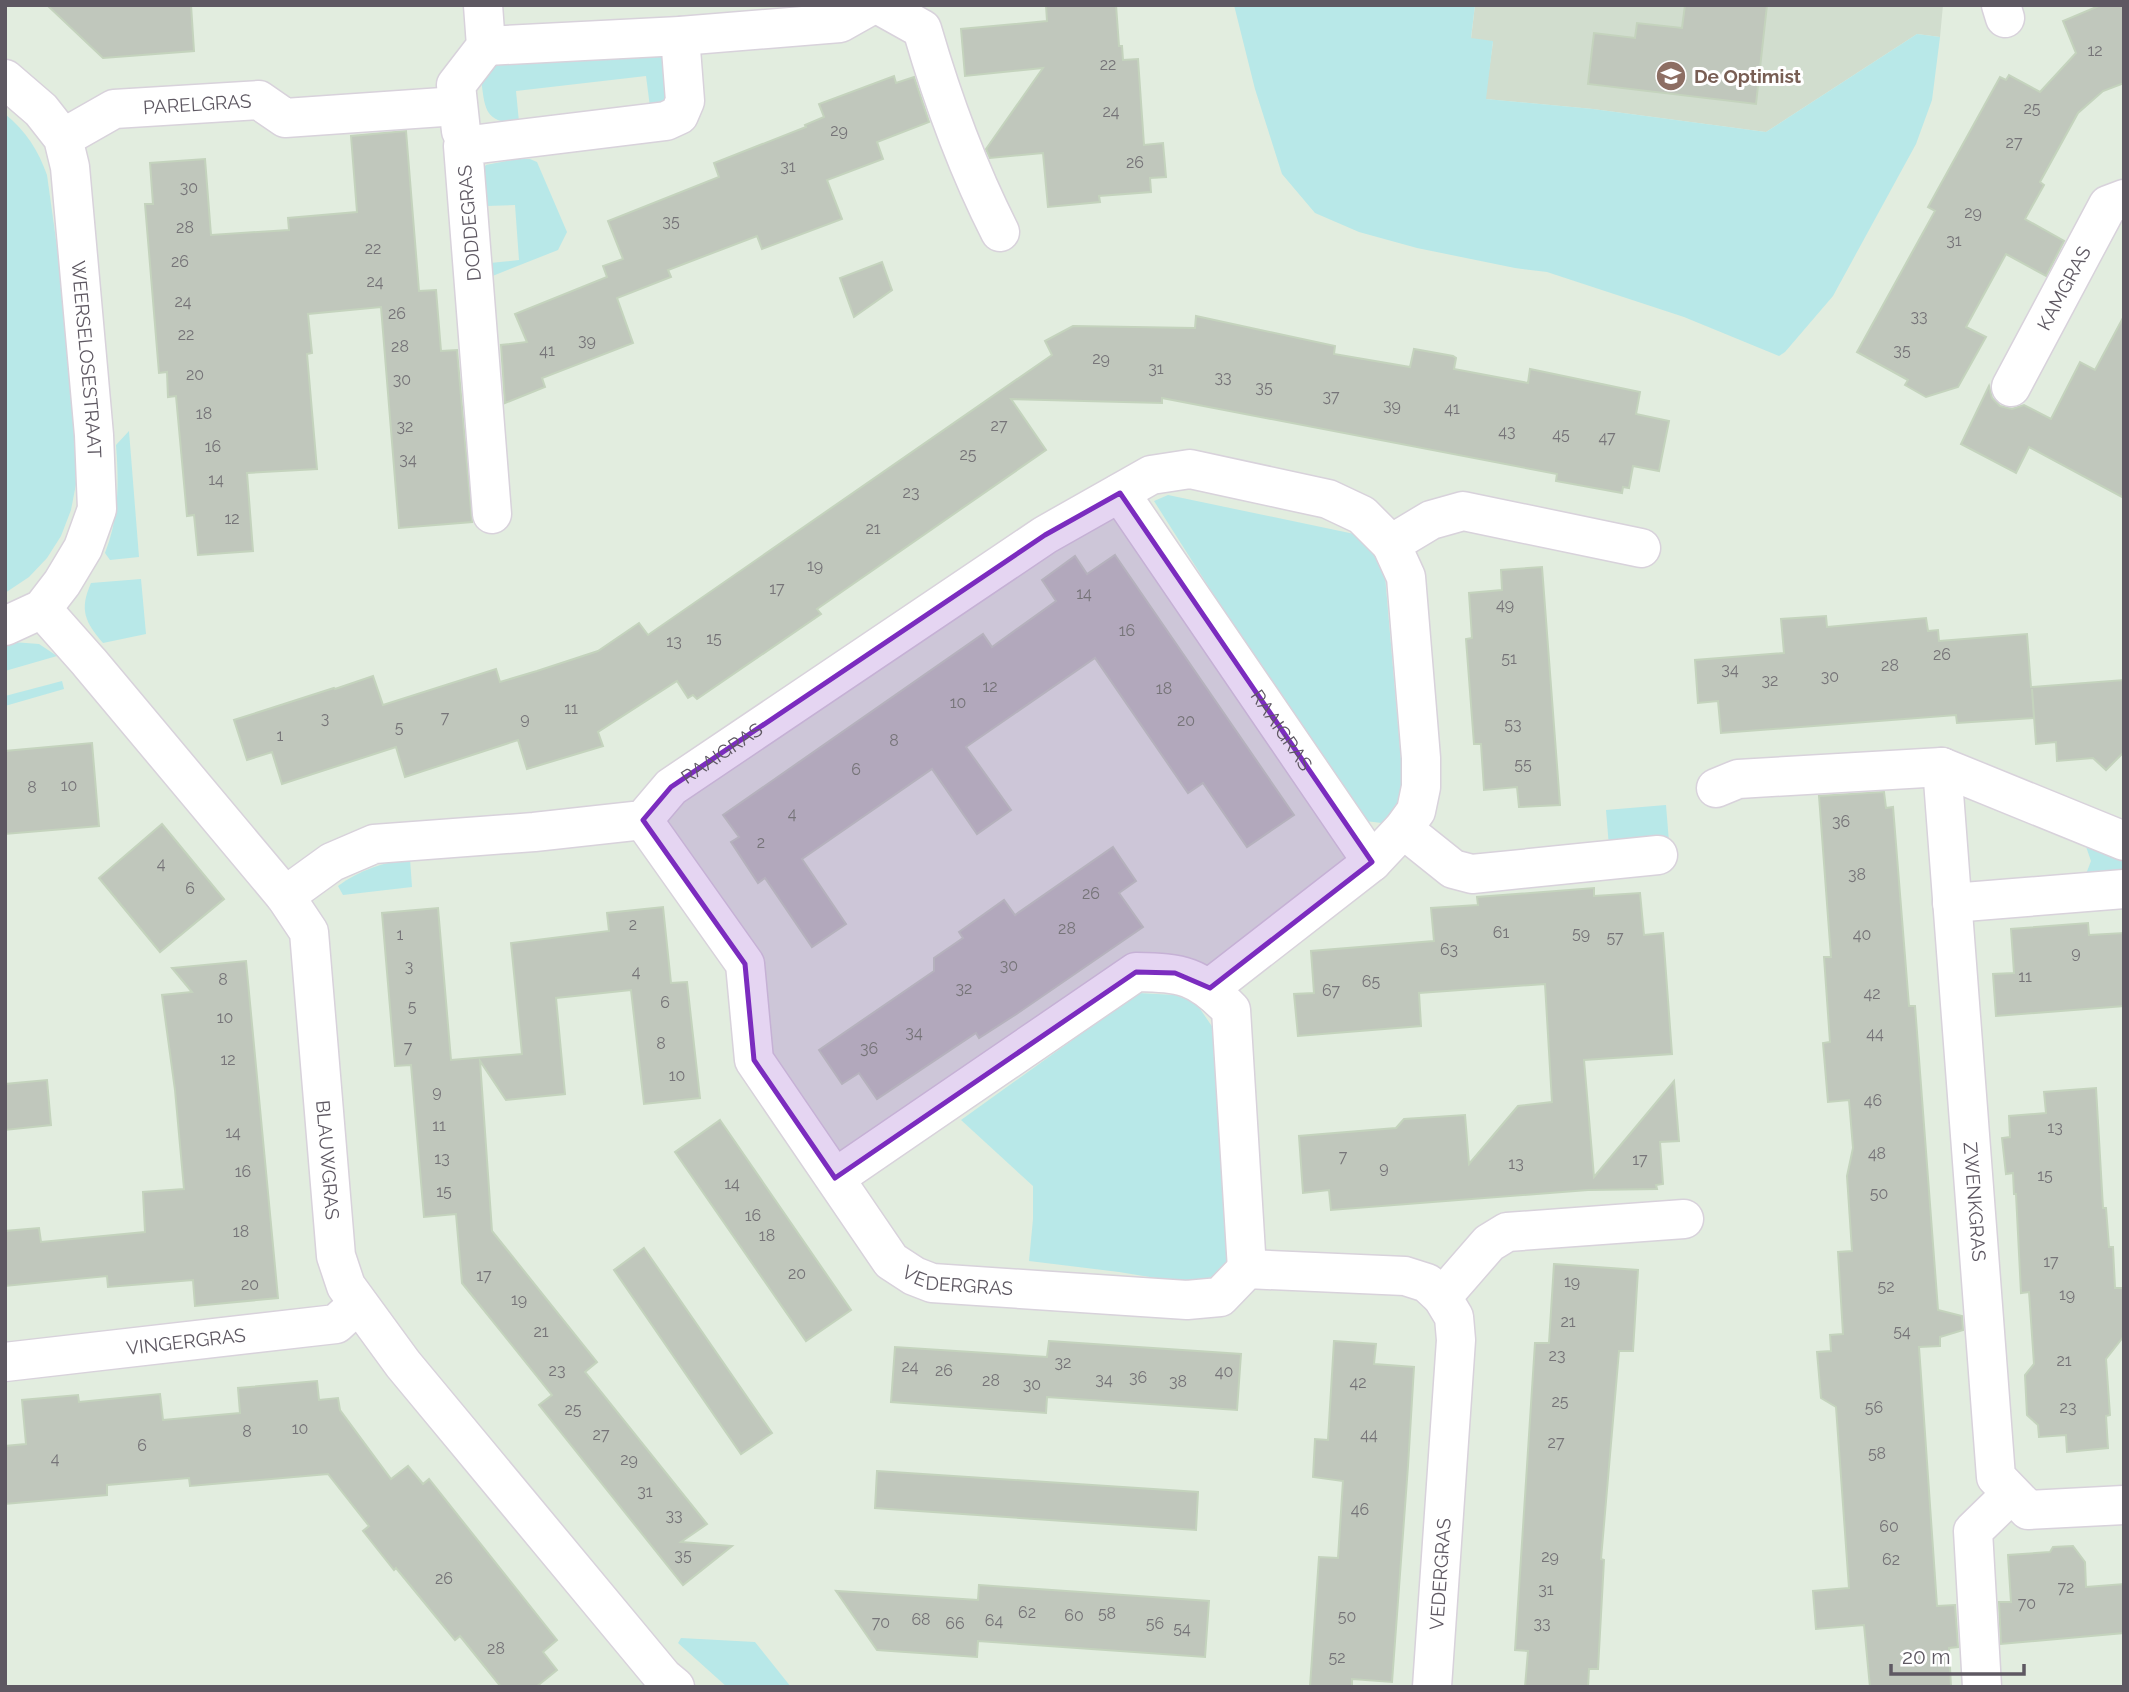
<svg xmlns="http://www.w3.org/2000/svg" width="2129" height="1692" viewBox="0 0 2129 1692" font-family="Raleway,sans-serif">
  <rect width="100%" height="100%" fill="#e2eddf"/>
  <path fill="#d1ddce" d="M1475 5H1943L1940 37 1917 34 1766 132 1593 109 1485 99 1493 42 1471 39Z"/>
  <g fill="#b8e8e8">
    <path d="M1234 5H1475L1471 38 1493 41 1486 99 1593 109 1766 132 1917 34 1940 37 1932 100 1916 144 1833 296 1785 352 1779 356 1684 317 1547 272 1515 268 1417 248 1359 232 1315 213 1282 174 1255 89Z"/>
    <path d="M661 56 667 66 670 95 661 105 650 107 646 76 516 91 519 122C484 124 485 108 481 79L488 69 499 62Z"/>
    <path d="M5 114C26 131 38 150 47 175L72 355 76 484 71 510 61 536 47 558 29 577 5 593Z"/>
    <path d="M517 159H530L537 162 567 232 558 250 490 277V263L519 260 515 205 486 206 483 169 486 165Z"/>
    <path d="M129 431 139 557 110 560 105 553C119 517 119 483 116 445Z"/>
    <path d="M1168 495 1359 535 1374 553 1385 576 1403 783 1402 796 1390 824 1357 820 1154 501Z"/>
    <path d="M141 579 146 634 103 643C85 622 79 610 91 583Z"/>
    <path d="M13 642 39 644 57 656 5 671V644Z"/>
    <path d="M62 681 64 689 5 706V696Z"/>
    <path d="M1666 805 1669 842 1609 847 1606 810Z"/>
    <path d="M2083 838 2124 855V877L2086 874 2091 861Z"/>
    <path d="M410 859 412 887 343 895 338 886C360 870 383 862 410 859Z"/>
    <path d="M1138 993 1175 995 1196 1003 1222 1041 1234 1251 1223 1271 1201 1282 1174 1281 1119 1272 1029 1261 1033 1219V1186L961 1120Z"/>
    <path d="M681 1638 755 1642 791 1687H727L678 1643Z"/>
  </g>
  <g fill="#c0c7bc" stroke="#c4d3bd" stroke-width="2">
    <path d="M47 5H191L194 51 103 58Z"/>
    <path d="M1046 5H1116L1119 46H1122L1123 60 1138 59 1144 145 1163 143 1166 177 1150 178 1151 192 1099 196 1100 202 1048 207 1043 153 990 158 986 149 1043 68 965 76 961 29 1047 21Z"/>
    <path d="M1685 5H1767L1756 104 1588 84 1594 33 1635 38 1637 23 1682 28Z"/>
    <path d="M2101 5H2124V83L2103 91 2078 113 2040 182 2044 185 2025 219 2064 241 2046 276 2006 254 1966 327 1986 337 1958 387 1926 397 1905 385 1908 380 1857 352 1935 211 1928 207 2000 77 2006 80 2009 75 2040 92 2076 53 2063 21Z"/>
    <path d="M894 76 896 83 914 77 929 122 877 142 883 159 827 180 842 219 762 249 757 236 668 270 671 277 617 298 633 343 542 378 545 387 505 403 501 345 527 342 515 314 607 277 603 266 623 259 608 221 719 177 714 163 806 127 805 125 824 117 819 104Z"/>
    <path d="M406 131 419 291 436 290 441 351 457 350 472 522 399 528 381 307 308 314 312 353 307 354 317 469 247 473 253 551 198 555 194 515 187 516 176 396 168 397 167 372 159 373 145 204H153L150 163 205 159 211 235 289 230 288 218 357 212 351 136Z"/>
    <path d="M882 262 892 290 854 317 840 278Z"/>
    <path d="M1196 316 1335 346 1334 354 1410 367 1414 349 1453 356 1456 358 1454 369 1528 383 1530 369 1640 392 1636 414 1669 421 1659 471 1633 466 1629 488 1623 487 1622 493 1556 481 1557 474 1162 398V403L1011 399 1046 450 817 609 821 614 697 699 693 695 688 698 677 681 598 732 603 746 527 769 518 740 405 777 396 747 282 784 272 752 247 760 234 720 334 688 335 689 373 676 383 705 496 669 500 682 537 671 598 651 639 623 648 635 1052 355 1045 341 1073 326 1195 328Z"/>
    <path d="M2124 316V498L2029 447 2016 473 1961 444 1989 386 1992 398 2000 406 2012 409 2024 405 2051 419 2080 362 2095 370Z"/>
    <path d="M1115 555 1294 815 1247 847 1203 783 1188 793 1095 658 966 747 1011 810 977 834 932 769 802 859 846 924 812 947 765 878 758 883 731 842 739 837 723 815 983 634 992 647 1056 601 1042 580 1075 556 1087 574Z"/>
    <path d="M1542 567 1560 805 1519 807 1517 787 1484 790 1481 744H1474L1466 639 1472 638 1469 593 1502 590 1501 570Z"/>
    <path d="M1826 616 1827 627 1926 618 1928 631 1938 630 1939 641 2027 634 2031 687 2124 680V752L2106 770 2093 758 2057 761 2056 742 2036 744 2032 689 2034 718 1957 723 1956 715 1721 733 1718 701 1698 703 1695 660 1784 653 1781 619Z"/>
    <path d="M92 743 99 826 5 834V751Z"/>
    <path d="M1884 792 1886 808 1893 807 1909 1006H1915L1938 1310 1962 1316 1963 1330 1940 1337V1346L1919 1347 1937 1606 1955 1605 1958 1647 1949 1648 1951 1687H1870L1864 1625 1816 1629 1813 1591 1849 1588 1836 1407 1821 1398 1817 1352 1831 1351 1830 1335 1843 1334 1838 1252 1852 1251 1847 1176 1853 1148 1849 1100 1828 1102 1823 1043 1830 1042 1824 957H1831L1819 796Z"/>
    <path d="M162 824 224 899 160 952 99 878Z"/>
    <path d="M1113 847 1136 881 1119 893 1143 927 1018 1013 979 1038 976 1033 877 1099 859 1073 842 1084 819 1050 934 971V958L963 938 959 932 1004 900 1015 915Z"/>
    <path d="M1594 888V896L1640 893 1644 935 1663 933 1672 1054 1584 1060 1594 1177 1674 1081 1679 1141 1660 1142 1663 1184 1656 1185 1657 1189 1588 1190 1331 1210 1329 1190 1303 1193 1299 1136 1396 1128 1404 1119 1465 1115 1469 1164 1518 1106 1552 1102 1545 984 1419 993 1421 1026 1298 1036 1294 994 1314 993 1311 951 1434 941 1431 908 1478 905 1477 897Z"/>
    <path d="M663 907 671 983 687 982 700 1098 644 1104 631 990 556 998 565 1094 506 1100 480 1061 492 1231 597 1362 585 1372 707 1524 681 1542 732 1546 683 1585 539 1405 552 1395 462 1283 456 1214 424 1217 411 1065 395 1066 382 913 438 908 451 1060 522 1054 511 943 609 931 607 913Z"/>
    <path d="M2088 923 2089 935 2124 933V1006L1996 1016 1993 974 2014 973 2011 929Z"/>
    <path d="M246 961 278 1298 195 1306 193 1280 108 1287 107 1276 5 1286V1231L39 1228 41 1242 145 1232 143 1192 184 1189 175 1090 162 995 192 992 172 968Z"/>
    <path d="M47 1080 51 1125 5 1130V1084Z"/>
    <path d="M2096 1088 2103 1208H2106L2109 1247H2113L2115 1288H2124V1336L2106 1359 2110 1415 2106 1416 2108 1448 2067 1452 2066 1435 2039 1437 2038 1425 2027 1415 2025 1375 2034 1364 2029 1292 2021 1293 2016 1194H2014L2013 1173 2006 1174 2002 1138 2010 1137 2009 1116 2046 1113 2044 1092Z"/>
    <path d="M720 1120 851 1310 806 1341 675 1152Z"/>
    <path d="M644 1248 772 1433 741 1454 614 1270Z"/>
    <path d="M1554 1264 1638 1270 1633 1351H1619L1601 1559 1604 1560 1598 1669H1589L1588 1687H1525L1528 1651 1515 1650 1535 1343H1549Z"/>
    <path d="M1049 1341 1241 1354 1237 1410 1047 1397 1046 1413 891 1402 895 1347 1047 1357Z"/>
    <path d="M1334 1341 1376 1344 1374 1364 1414 1367 1408 1466 1392 1682 1352 1679V1687H1310L1319 1557 1338 1558 1343 1481 1313 1477 1315 1439 1328 1440Z"/>
    <path d="M317 1381 319 1400 338 1398 340 1410 391 1479 408 1466 423 1484 429 1479 557 1640 543 1652 557 1670 536 1687H501L460 1636 455 1640 396 1568 394 1570 363 1531 369 1526 328 1474 190 1486 189 1478 107 1485V1495L5 1504V1446L26 1444 22 1400 78 1395 79 1402 160 1394 163 1420 240 1413 238 1388Z"/>
    <path d="M877 1471 1198 1492 1196 1530 875 1508Z"/>
    <path d="M2073 1546 2085 1562 2086 1587 2124 1584V1633L2001 1644 1999 1602H2011L2008 1555 2050 1552 2053 1547Z"/>
    <path d="M979 1585 1209 1601 1205 1657 978 1641 977 1657 877 1650 836 1591 978 1600Z"/>
  </g>
  <g fill="none" stroke-linecap="round" stroke-linejoin="round">
    <g stroke="#d8d2db" stroke-width="41">
      <g id="minor">
        <path d="M879 5 922 29C942 98 967 167 1000 232"/>
        <path d="M2001 5 2005 18"/>
        <path d="M486 46 680 36 840 23 872 5"/>
        <path id="s1" d="M5 79 41 110 63 138 70 167 94 435 97 509 83 548 62 583 42 609 5 626"/>
        <path d="M461 131 456 85 486 46 483 5"/>
        <path id="s2" d="M63 138 114 109 259 100 285 118 457 106"/>
        <path id="s3" d="M2011 387 2108 205 2124 199"/>
        <path id="s4" d="M1120 493 1372 862"/>
        <path d="M492 514 463 146 666 121 679 115 685 101 680 36"/>
        <path id="s5" d="M42 609 89 662 285 896 309 932 336 1256 346 1286 403 1364 663 1677 675 1687"/>
        <path id="s6" d="M1942 767 1996 1477 2028 1510 2124 1505"/>
        <path d="M1716 788 1738 779 1942 767 2124 841"/>
        <path id="s7" d="M643 820 745 964 754 1060 891 1261 914 1276 932 1283 1187 1300 1220 1297 1247 1269 1405 1276 1427 1283 1442 1297 1454 1317 1456 1340 1432 1687"/>
        <path d="M1403 829 1453 869 1472 874 1658 855"/>
        <path id="s8" d="M285 896 332 862 374 844 534 832 643 820 671 787 1045 535 1151 475 1190 469 1328 499 1362 515 1391 544 1431 520 1463 511 1641 548"/>
        <path d="M1952 903 2124 889"/>
        <path d="M1210 988 1372 862 1403 829 1416 811 1421 787V758L1406 577 1391 544"/>
        <path d="M835 1178 1136 972C1183 973 1197 975 1231 1010L1247 1269"/>
        <path d="M1442 1297 1489 1243 1507 1232 1684 1219"/>
        <path id="s9" d="M5 1362 336 1324 358 1304"/>
        <path d="M1982 1687 1973 1531 2011 1494"/>
      </g>
    </g>
    <use href="#minor" stroke="#fff" stroke-width="38"/>
  </g>
  <path fill="#7b2cbf" fill-opacity="0.2" stroke="#7b2cbf" stroke-width="5" stroke-linejoin="round" d="M1120 493 1372 862 1210 988 1175 973 1136 972 835 1178 754 1060 745 964 643 820 671 787 1045 535Z"/>
  <defs>
    <g id="school-disc" transform="scale(1.575)"><circle r="9.5" fill="#8d6e63" stroke="#fff"/><path d="M0-5L7-2L0 1L-7-2ZM-4 1L0 2.5L4 1V4Q0 6-4 4Z" fill="#fff"/></g>
  </defs>
  <g fill-rule="evenodd">
    <use href="#school-disc" x="1671" y="76"/>
  </g>
  <g text-anchor="middle" stroke-width="6" stroke-linejoin="round" paint-order="stroke">
    <g font-size="16" fill="#767478">
      <text x="2095" y="56">12</text>
      <text x="1108" y="70">22</text>
      <text x="2032" y="114">25</text>
      <text x="1111" y="117">24</text>
      <text x="839" y="136">29</text>
      <text x="2014" y="148">27</text>
      <text x="1135" y="168">26</text>
      <text x="788" y="172">31</text>
      <text x="189" y="193">30</text>
      <text x="1973" y="218">29</text>
      <text x="671" y="227">35</text>
      <text x="185" y="233">28</text>
      <text x="1954" y="246">31</text>
      <text x="373" y="254">22</text>
      <text x="180" y="267">26</text>
      <text x="375" y="287">24</text>
      <text x="183" y="307">24</text>
      <text x="397" y="319">26</text>
      <text x="1919" y="322">33</text>
      <text x="186" y="340">22</text>
      <text x="587" y="346">39</text>
      <text x="400" y="352">28</text>
      <text x="547" y="356">41</text>
      <text x="1902" y="356">35</text>
      <text x="1101" y="364">29</text>
      <text x="1156" y="374">31</text>
      <text x="195" y="380">20</text>
      <text x="1223" y="383">33</text>
      <text x="402" y="385">30</text>
      <text x="1264" y="393">35</text>
      <text x="1331" y="402">37</text>
      <text x="1392" y="411">39</text>
      <text x="1452" y="414">41</text>
      <text x="204" y="419">18</text>
      <text x="999" y="431">27</text>
      <text x="405" y="432">32</text>
      <text x="1507" y="437">43</text>
      <text x="1561" y="440">45</text>
      <text x="1607" y="443">47</text>
      <text x="213" y="452">16</text>
      <text x="968" y="460">25</text>
      <text x="408" y="465">34</text>
      <text x="216" y="485">14</text>
      <text x="911" y="498">23</text>
      <text x="232" y="524">12</text>
      <text x="873" y="534">21</text>
      <text x="815" y="571">19</text>
      <text x="777" y="594">17</text>
      <text x="1084" y="599">14</text>
      <text x="1505" y="610">49</text>
      <text x="1127" y="636">16</text>
      <text x="714" y="644">15</text>
      <text x="674" y="647">13</text>
      <text x="1942" y="660">26</text>
      <text x="1509" y="664">51</text>
      <text x="1890" y="671">28</text>
      <text x="1730" y="675">34</text>
      <text x="1830" y="682">30</text>
      <text x="1770" y="686">32</text>
      <text x="990" y="692">12</text>
      <text x="1164" y="694">18</text>
      <text x="958" y="708">10</text>
      <text x="571" y="714">11</text>
      <text x="445" y="723">7</text>
      <text x="325" y="724">3</text>
      <text x="525" y="724">9</text>
      <text x="1186" y="726">20</text>
      <text x="1513" y="730">53</text>
      <text x="399" y="733">5</text>
      <text x="280" y="741">1</text>
      <text x="894" y="746">8</text>
      <text x="1523" y="770">55</text>
      <text x="856" y="775">6</text>
      <text x="69" y="791">10</text>
      <text x="32" y="793">8</text>
      <text x="792" y="819">4</text>
      <text x="1841" y="827">36</text>
      <text x="761" y="848">2</text>
      <text x="161" y="869">4</text>
      <text x="1857" y="880">38</text>
      <text x="190" y="894">6</text>
      <text x="1091" y="899">26</text>
      <text x="633" y="930">2</text>
      <text x="1067" y="934">28</text>
      <text x="1501" y="938">61</text>
      <text x="1581" y="939">59</text>
      <text x="400" y="940">1</text>
      <text x="1862" y="940">40</text>
      <text x="1615" y="943">57</text>
      <text x="1449" y="955">63</text>
      <text x="2076" y="958">9</text>
      <text x="1009" y="971">30</text>
      <text x="409" y="972">3</text>
      <text x="636" y="977">4</text>
      <text x="2025" y="982">11</text>
      <text x="223" y="985">8</text>
      <text x="1371" y="987">65</text>
      <text x="964" y="994">32</text>
      <text x="1331" y="996">67</text>
      <text x="1872" y="999">42</text>
      <text x="665" y="1008">6</text>
      <text x="412" y="1012">5</text>
      <text x="225" y="1023">10</text>
      <text x="914" y="1038">34</text>
      <text x="1875" y="1039">44</text>
      <text x="661" y="1049">8</text>
      <text x="408" y="1053">7</text>
      <text x="869" y="1054">36</text>
      <text x="228" y="1065">12</text>
      <text x="677" y="1081">10</text>
      <text x="437" y="1097">9</text>
      <text x="1873" y="1106">46</text>
      <text x="439" y="1131">11</text>
      <text x="2055" y="1133">13</text>
      <text x="233" y="1138">14</text>
      <text x="1877" y="1159">48</text>
      <text x="1343" y="1162">7</text>
      <text x="442" y="1164">13</text>
      <text x="1640" y="1165">17</text>
      <text x="1516" y="1169">13</text>
      <text x="1384" y="1173">9</text>
      <text x="243" y="1177">16</text>
      <text x="2045" y="1181">15</text>
      <text x="732" y="1189">14</text>
      <text x="444" y="1197">15</text>
      <text x="1879" y="1199">50</text>
      <text x="753" y="1221">16</text>
      <text x="241" y="1237">18</text>
      <text x="767" y="1241">18</text>
      <text x="2051" y="1267">17</text>
      <text x="797" y="1279">20</text>
      <text x="484" y="1281">17</text>
      <text x="1572" y="1287">19</text>
      <text x="250" y="1290">20</text>
      <text x="1886" y="1292">52</text>
      <text x="2067" y="1300">19</text>
      <text x="519" y="1305">19</text>
      <text x="1568" y="1327">21</text>
      <text x="541" y="1337">21</text>
      <text x="1902" y="1337">54</text>
      <text x="1557" y="1361">23</text>
      <text x="2064" y="1366">21</text>
      <text x="1063" y="1368">32</text>
      <text x="910" y="1372">24</text>
      <text x="557" y="1376">23</text>
      <text x="944" y="1376">26</text>
      <text x="1224" y="1377">40</text>
      <text x="1138" y="1383">36</text>
      <text x="1104" y="1385">34</text>
      <text x="991" y="1386">28</text>
      <text x="1178" y="1387">38</text>
      <text x="1358" y="1388">42</text>
      <text x="1032" y="1390">30</text>
      <text x="1560" y="1407">25</text>
      <text x="1874" y="1413">56</text>
      <text x="2068" y="1413">23</text>
      <text x="573" y="1415">25</text>
      <text x="300" y="1434">10</text>
      <text x="247" y="1437">8</text>
      <text x="601" y="1440">27</text>
      <text x="1369" y="1440">44</text>
      <text x="1556" y="1448">27</text>
      <text x="142" y="1451">6</text>
      <text x="1877" y="1459">58</text>
      <text x="55" y="1464">4</text>
      <text x="629" y="1465">29</text>
      <text x="645" y="1497">31</text>
      <text x="1360" y="1515">46</text>
      <text x="674" y="1521">33</text>
      <text x="1889" y="1532">60</text>
      <text x="683" y="1561">35</text>
      <text x="1550" y="1562">29</text>
      <text x="1891" y="1565">62</text>
      <text x="444" y="1584">26</text>
      <text x="2066" y="1593">72</text>
      <text x="1546" y="1595">31</text>
      <text x="2027" y="1609">70</text>
      <text x="1027" y="1618">62</text>
      <text x="1107" y="1619">58</text>
      <text x="1074" y="1621">60</text>
      <text x="1347" y="1622">50</text>
      <text x="921" y="1625">68</text>
      <text x="994" y="1626">64</text>
      <text x="881" y="1628">70</text>
      <text x="955" y="1629">66</text>
      <text x="1155" y="1629">56</text>
      <text x="1542" y="1629">33</text>
      <text x="1182" y="1634">54</text>
      <text x="496" y="1654">28</text>
      <text x="1337" y="1663">52</text>
    </g>
    <g font-size="19" font-weight="bold" fill="#785e54" stroke="#fff" text-anchor="start">
      <text x="1694" y="83">De Optimist</text>
    </g>
    <g font-size="19" fill="#5e5862" stroke="#fff">
      <text dy="7" stroke="none"><textPath href="#s2" startOffset="142">PARELGRAS</textPath></text>
      <text transform="translate(469 223) rotate(-95)" y="7">DODDEGRAS</text>
      <text dy="7" stroke="none"><textPath href="#s3" startOffset="112">KAMGRAS</textPath></text>
      <text dy="7" stroke="none"><textPath href="#s1" startOffset="306">WEERSELOSESTRAAT</textPath></text>
      <text dy="7" stroke="none"><textPath href="#s4" startOffset="287">RAAIGRAS</textPath></text>
      <text dy="7" stroke="none"><textPath href="#s8" startOffset="478">RAAIGRAS</textPath></text>
      <text dy="7" stroke="none"><textPath href="#s5" startOffset="648">BLAUWGRAS</textPath></text>
      <text dy="7" stroke="none"><textPath href="#s6" startOffset="436">ZWENKGRAS</textPath></text>
      <text dy="7" stroke="none"><textPath href="#s7" startOffset="588">VEDERGRAS</textPath></text>
      <text dy="7" stroke="none"><textPath href="#s9" startOffset="182">VINGERGRAS</textPath></text>
      <text transform="translate(1440 1574) rotate(-86)" y="7">VEDERGRAS</text>
    </g>
  </g>
  <rect width="2129" height="1692" fill="none" stroke="#5e5862" stroke-width="14"/>
  <path d="M1891 1664v10h133v-10" fill="none" stroke="#5e5862" stroke-width="3.5"/>
  <text x="1902" y="1664" font-size="21" fill="#5e5862" stroke="#ffffff" stroke-width="5" paint-order="stroke">20 m</text>
</svg>
